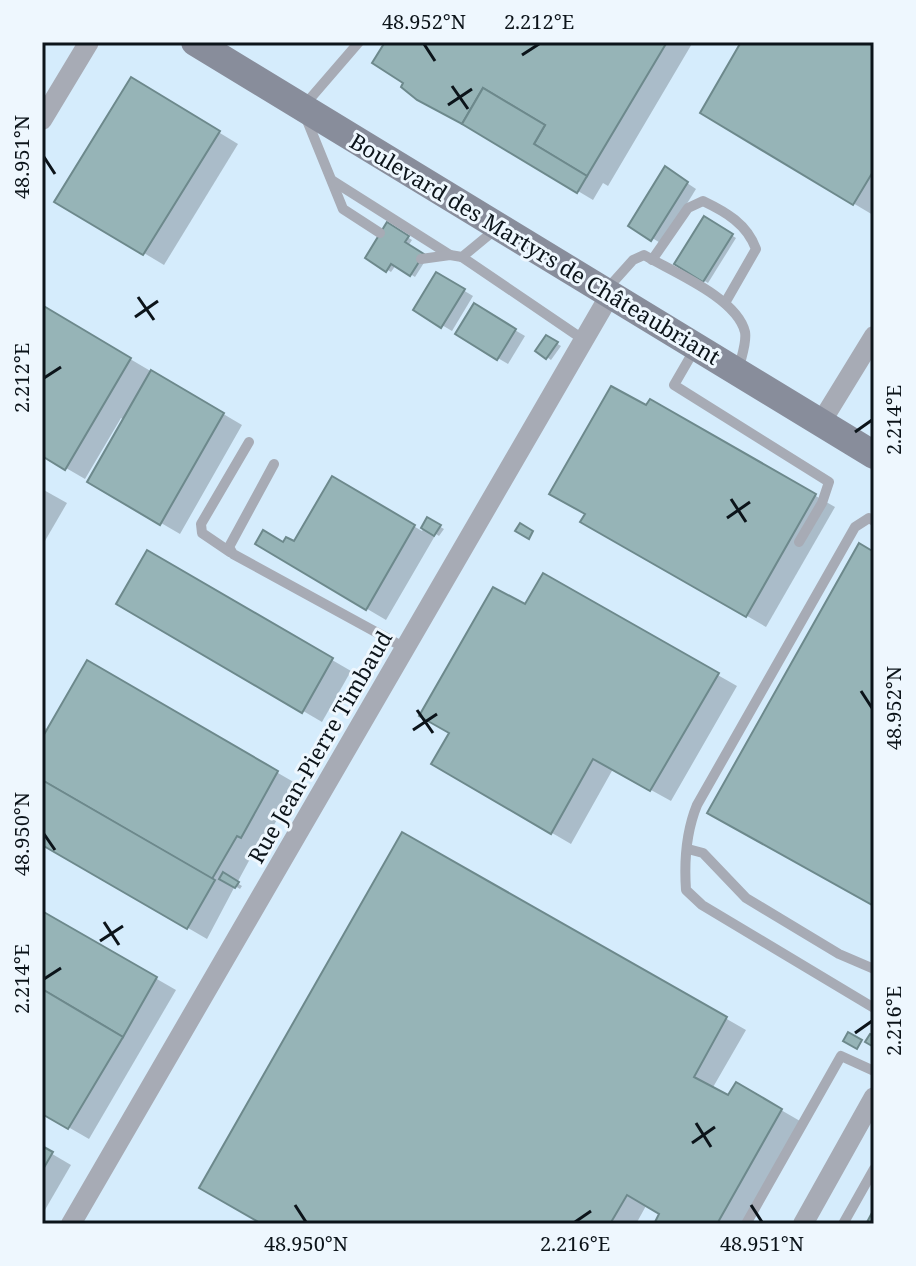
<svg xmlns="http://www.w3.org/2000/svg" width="916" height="1266" viewBox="0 0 916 1266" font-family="'Noto Serif',serif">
  <rect width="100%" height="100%" fill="#d5ecfc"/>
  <g fill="#0003">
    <path d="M387 42H693L608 186 603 183 593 200 476 130 406 82Z"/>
    <path d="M744 42H874L873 215 702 113Z"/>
    <path d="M151 91 238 144 164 265 57 201Z"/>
    <path d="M675 175 696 189 662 244 631 225Z"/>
    <path d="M705 219 736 238 708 283 677 264Z"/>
    <path d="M388 225 412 240 408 246 427 258 415 277 396 265 391 272 367 257Z"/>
    <path d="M436 274 473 296 452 331 415 309Z"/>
    <path d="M474 306 525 336 508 364 457 334Z"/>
    <path d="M42 307 242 425 180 534 89 481 124 420 121 418 85 479 42 454Z"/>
    <path d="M547 338 561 346 551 360 538 351Z"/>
    <path d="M651 402 835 507 766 627 583 521Z"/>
    <path d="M333 479 422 531 428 520 444 529 439 536 436 534 386 620 257 544 295 543Z"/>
    <path d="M42 489 67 503 42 546Z"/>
    <path d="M148 553 351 671 322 722 119 603Z"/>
    <path d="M544 576 737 686 671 801 613 769 571 844 434 764Z"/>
    <path d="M88 663 297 784 261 848 257 846 237 883 242 886 240 889 235 886 207 939 42 843V742L48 732 42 727 49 730Z"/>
    <path d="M403 834 746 1030 712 1089 728 1098 736 1084 800 1121 742 1224H656L662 1213 647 1204 636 1224H266Z"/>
    <path d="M42 913 176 990 89 1139 42 1112Z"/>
    <path d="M42 1148 71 1165 42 1215Z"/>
  </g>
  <g fill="#96b4b7" stroke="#6d898c" stroke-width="2">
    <path d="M385 42H667L587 176 534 144 545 125 483 88 462 124 417 100 401 87 403 83 372 63Z"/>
    <path d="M741 42H874V170L853 205 700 113Z"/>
    <path d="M131 77 220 131 143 255 54 202Z"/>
    <path d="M483 88 545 125 534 144 587 176 577 193 462 124Z"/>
    <path d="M665 166 688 182 651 241 628 226Z"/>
    <path d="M704 216 733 234 703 282 674 264Z"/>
    <path d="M387 222 409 236 405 242 424 254 410 276 391 264 386 272 365 258Z"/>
    <path d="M436 272 465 289 441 328 413 310Z"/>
    <path d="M474 303 516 329 497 360 455 334Z"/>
    <path d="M42 305 131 358 65 470 42 456Z"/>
    <path d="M546 335 558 342 546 359 535 351Z"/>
    <path d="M151 370 224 413 160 525 87 482Z"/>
    <path d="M611 386 646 405 650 399 816 494 746 617 580 522 585 514 549 494Z"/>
    <path d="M332 476 415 525 366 610 255 544 263 530 283 542 286 537 294 541Z"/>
    <path d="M427 517 441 525 434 536 421 528Z"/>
    <path d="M520 523 533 531 529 539 515 531Z"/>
    <path d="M859 543 874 552V906L707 813Z"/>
    <path d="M147 550 333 658 302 713 116 604Z"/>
    <path d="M543 573 719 673 650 791 593 759 551 834 431 764 449 733 419 716 493 587 525 604Z"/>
    <path d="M87 660 278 771 241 838 237 836 212 879 42 780V738Z"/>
    <path d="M42 780 215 880 187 929 42 845Z"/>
    <path d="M402 832 727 1017 694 1077 728 1095 736 1082 782 1109 717 1224H654L659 1214 627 1195 610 1224H262L199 1188Z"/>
    <path d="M223 872 239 882 235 888 219 879Z"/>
    <path d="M42 911 157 977 123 1037 42 989Z"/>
    <path d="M42 989 123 1037 68 1129 42 1114Z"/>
    <path d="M848 1032 862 1040 857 1049 843 1041Z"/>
    <path d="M870 1034 874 1036V1047L865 1042Z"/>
    <path d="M42 1146 53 1152 42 1171Z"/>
    <path d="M874 1209V1224H866Z"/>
  </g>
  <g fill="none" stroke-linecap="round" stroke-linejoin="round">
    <g stroke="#a7abb5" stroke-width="10">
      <path d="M359 42 302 108 343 209 380 233"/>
      <path d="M333 181 450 255"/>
      <path d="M462 257 584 340"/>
      <path d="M421 259 450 255 462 257 496 229"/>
      <path d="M652 260 688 208 703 201C726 212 747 224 756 249L725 303"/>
      <path d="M607 289 633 260 644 255C673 272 737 298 745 332 747 343 741 357 739 368"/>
      <path d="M696 347 674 385 829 482 822 503 799 542"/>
      <path d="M274 464 229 547 233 554 405 648"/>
      <path d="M874 521 869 518 855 527 697 805C686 832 684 861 686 890L702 905 874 1008"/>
      <path d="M230 552 202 533 201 524 249 442"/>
      <path d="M688 849 703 853 746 898 839 954 874 969"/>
      <path d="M746 1224 841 1056 874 1071"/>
      <path d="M843 1224 874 1169"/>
    </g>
    <g stroke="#a7abb5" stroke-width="20">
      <path d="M42 120 89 42"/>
      <path d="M820 424 874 336"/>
      <path d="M71 1224 611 293"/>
      <path d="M803 1224 874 1097"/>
    </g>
    <path stroke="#888d9b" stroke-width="28" d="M195 42 874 455"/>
  </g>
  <path fill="none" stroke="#0c141a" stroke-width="3" d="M424 44 435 61M522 55 539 44M452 86 468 109M448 105 472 89M44 157 55 174M138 297 154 320M135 317 158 301M44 378 61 367M855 432 872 420M731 499 746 522M727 518 750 502M861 691 872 708M417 710 433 733M413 730 437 714M44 834 55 850M104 922 119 945M100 941 123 926M44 979 61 968M855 1033 872 1021M696 1123 711 1147M692 1143 715 1127M295 1205 306 1222M751 1205 762 1222M575 1222 591 1211"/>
  <g text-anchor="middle" stroke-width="6" stroke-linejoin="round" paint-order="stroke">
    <g font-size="22" fill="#0c141a" stroke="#eef7fe">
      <text transform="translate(535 249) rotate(31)" y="8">Boulevard des Martyrs de Châteaubriant</text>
      <text transform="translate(320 747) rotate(-60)" y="8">Rue Jean-Pierre Timbaud</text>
    </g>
  </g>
  <rect width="916" height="1266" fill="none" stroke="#eef7fe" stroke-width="88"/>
  <rect x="44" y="44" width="828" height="1178" fill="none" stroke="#0c141a" stroke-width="3"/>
  <g font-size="20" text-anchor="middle" fill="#0c141a">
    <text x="424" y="29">48.952°N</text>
    <text x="539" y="29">2.212°E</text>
    <text transform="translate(22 157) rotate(-90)" y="7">48.951°N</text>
    <text transform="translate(22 378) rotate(-90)" y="7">2.212°E</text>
    <text transform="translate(894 420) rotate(-90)" y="7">2.214°E</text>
    <text transform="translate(894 708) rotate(-90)" y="7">48.952°N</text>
    <text transform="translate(22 834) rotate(-90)" y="7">48.950°N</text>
    <text transform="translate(22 979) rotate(-90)" y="7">2.214°E</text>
    <text transform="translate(894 1021) rotate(-90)" y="7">2.216°E</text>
    <text x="306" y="1251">48.950°N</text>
    <text x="575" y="1251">2.216°E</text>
    <text x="762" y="1251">48.951°N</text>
  </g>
</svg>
